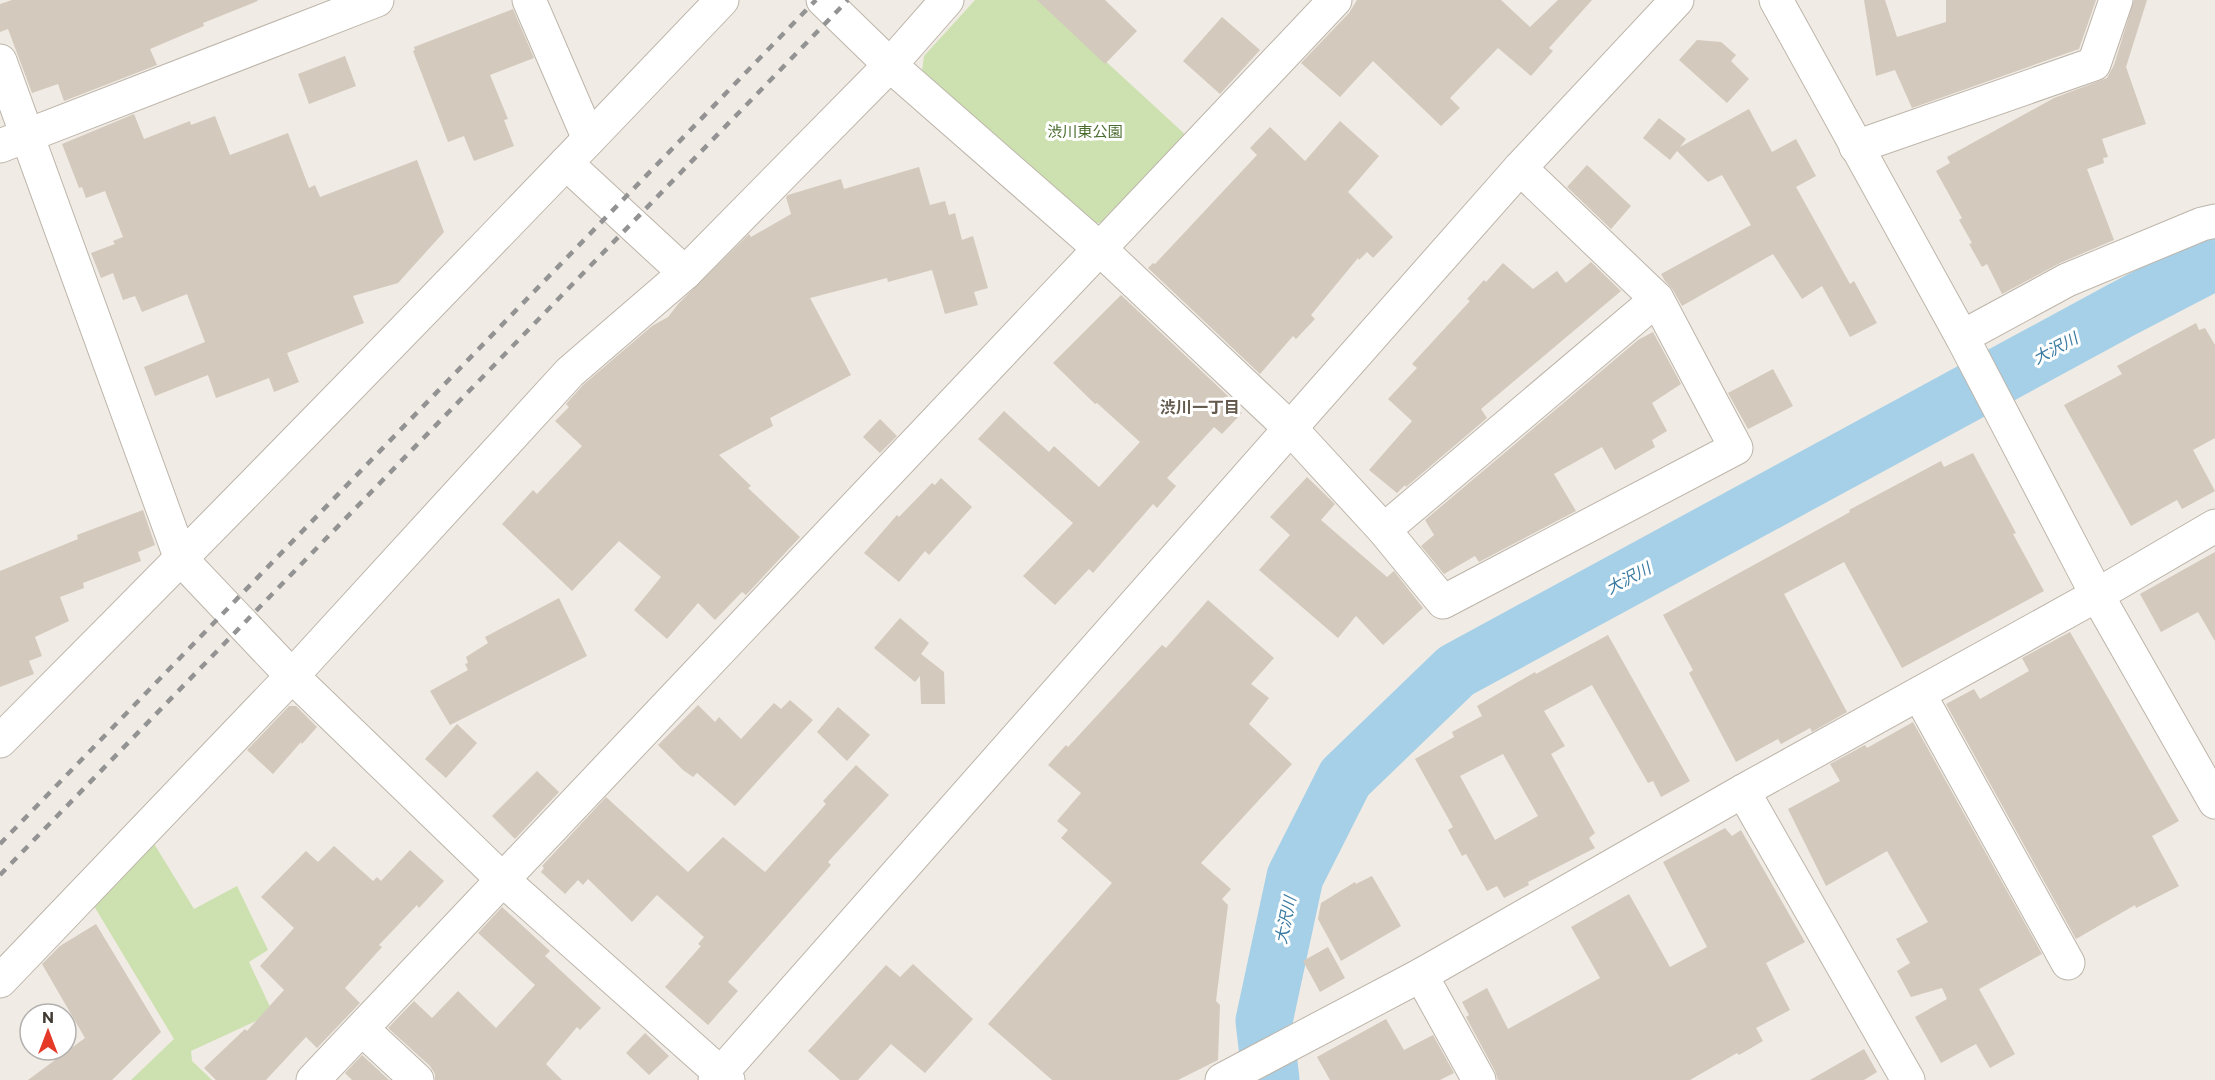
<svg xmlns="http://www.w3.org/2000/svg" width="2215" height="1080" viewBox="0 0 2215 1080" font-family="Commissioner,'Noto Sans JP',sans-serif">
  <rect width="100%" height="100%" fill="#f0ebe4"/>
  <g fill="#cde1b0">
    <path d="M975 0H1039L1188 137 1109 222 1088 224 922 71 924 56Z"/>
    <path d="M153 842 194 909 237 886 268 950 249 962 273 1013 191 1051 192 1061 212 1080H131L174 1039 94 906Z"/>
  </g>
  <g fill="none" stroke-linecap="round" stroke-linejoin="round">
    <path stroke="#a5d0e8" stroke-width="57" d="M1271 1080 1264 1021 1295 877 1345 778 1456 671 2121 310 2215 261"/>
  </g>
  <g fill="#d3c9bd" fill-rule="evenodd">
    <path d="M12 0H257L258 1 203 23 204 26 150 49 157 65 64 101 58 84 32 93 8 29 0 32V4Z"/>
    <path d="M1037 0H1105L1137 31 1105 64Z"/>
    <path d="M1357 0H1501L1530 27 1558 0H1592L1549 48 1553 51 1531 76 1498 48 1450 98 1460 108 1441 126 1373 61 1340 97 1301 63 1349 13Z"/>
    <path d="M1864 0H1885L1897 37 1946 22V0H2096L2079 49 1912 108 1895 70 1876 76Z"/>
    <path d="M2134 0H2147L2126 67 2146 124 2102 139 2108 157 2103 158 2104 163 2087 169 2114 240 2060 263 2002 294 1987 264 1982 267 1969 244 1972 243 1959 220 1962 218 1936 171 1950 163 1947 157 2054 98 2107 78 2114 65Z"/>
    <path d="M513 9 534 58 490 75 508 119 504 120 514 146 474 161 464 136 448 142 413 51 415 50 414 47Z"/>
    <path d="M1222 17 1260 50 1220 94 1183 61Z"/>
    <path d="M1697 40 1721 42 1736 55 1731 61 1749 79 1727 103 1679 60Z"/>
    <path d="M345 56 356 86 309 104 298 74Z"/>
    <path d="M1749 109 1772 152 1796 139 1816 176 1796 187 1850 284 1854 281 1877 323 1850 337 1822 286 1802 299 1773 254 1682 306 1673 290 1665 281 1661 274 1751 225 1722 175 1708 182 1677 151 1670 160 1643 138 1659 118 1686 139 1680 147Z"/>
    <path d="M134 114 144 139 190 121 191 125 215 116 230 155 288 133 309 188 315 185 320 197 417 160 444 232 398 283 353 296 364 323 287 353 299 382 274 392 269 378 216 398 208 375 155 396 144 367 205 342 187 294 142 312 135 296 123 300 113 273 101 278 91 253 115 244 113 241 123 237 105 191 86 198 82 187 79 188 62 144Z"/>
    <path d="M1340 121 1379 156 1348 192 1393 237 1373 258 1367 252 1359 260 1358 258 1311 315 1315 319 1296 339 1293 336 1260 374 1148 268 1153 263 1155 264 1257 155 1250 148 1270 127 1305 161Z"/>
    <path d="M1587 165 1631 206 1611 229 1567 187Z"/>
    <path d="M919 167 930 205 945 201 949 215 955 213 962 240 973 236 988 288 974 292 978 305 945 314 932 270 888 282 887 278 810 298 851 375 770 418 773 426 719 455 751 486 748 488 800 537 746 595 742 592 715 620 698 603 667 639 634 610 661 577 619 541 572 591 502 524 533 490 537 494 582 446 555 421 569 407 566 404 583 385 652 326 668 317 679 303 749 234 751 237 791 214 786 197 788 195 841 179 844 189Z"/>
    <path d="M1591 262 1621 291 1481 409 1487 418 1406 487 1405 485 1397 493 1369 470 1412 421 1388 399 1417 368 1412 364 1470 301 1467 299 1484 280 1486 282 1503 263 1533 289 1557 271 1566 283Z"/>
    <path d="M1121 295 1228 396 1226 398 1242 413 1222 434 1214 427 1167 478 1176 486 1157 508 1153 504 1093 573 1089 569 1055 605 1023 576 1073 523 978 439 1004 411 1049 452 1054 446 1099 487 1140 442 1097 403 1095 404 1053 363Z"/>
    <path d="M2196 323 2199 330 2205 328 2215 345V438L2193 450 2215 491 2182 509 2177 500 2131 526 2064 405 2122 374 2117 366Z"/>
    <path d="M1653 332 1681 384 1652 403 1667 431 1652 440 1655 447 1615 470 1602 447 1554 474 1576 511 1479 562 1475 556 1444 574 1421 546 1434 535 1425 520 1638 340Z"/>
    <path d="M1773 369 1793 406 1748 429 1728 393Z"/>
    <path d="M880 419 897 436 880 453 863 437Z"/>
    <path d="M1973 453 2016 533 2013 534 2044 591 1902 668 1844 562 1784 594 1847 712 1812 732 1810 728 1781 744 1778 739 1736 762 1689 673 1693 670 1663 615 1850 512 1849 510 1941 461 1944 467Z"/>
    <path d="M1307 477 1335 504 1321 520 1387 577 1394 571 1423 608 1383 645 1356 616 1338 638 1259 570 1290 535 1270 517Z"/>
    <path d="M941 478 972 507 929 555 925 551 899 582 864 553 897 515 899 517 932 483 935 485Z"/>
    <path d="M143 510 155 545 138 552 141 561 83 583 84 588 60 597 69 621 35 637 42 656 29 661 34 674 0 687V571L78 539 77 535Z"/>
    <path d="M2215 552V641L2198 612 2161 632 2140 594Z"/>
    <path d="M559 598 587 656 450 725 430 691 468 670 465 664 468 663 466 657 488 643 485 637Z"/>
    <path d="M1208 600 1274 658 1251 684 1269 698 1249 724 1292 764 1201 863 1231 889 1222 899 1228 905 1216 1001 1220 1005 1218 1060 1178 1080H1052L988 1024 1112 883 1061 838 1068 830 1057 821 1081 793 1048 765 1066 745 1068 747 1162 645 1166 648Z"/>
    <path d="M900 618 929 643 921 654 944 672 945 704H921L920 676 915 682 874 648Z"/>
    <path d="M2070 632 2179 821 2152 836 2179 886 2136 908 2135 905 2076 939 1946 704 1974 689 1980 699 2029 671 2022 658Z"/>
    <path d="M1608 635 1690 781 1661 797 1653 781 1648 783 1592 685 1544 711 1565 746 1551 754 1595 833 1589 838 1595 848 1528 882 1529 885 1504 898 1497 886 1487 891 1466 854 1462 856 1448 830 1453 827 1415 759 1454 737 1452 732 1482 716 1477 706 1535 672 1536 674ZM1503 754 1538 816 1495 840 1460 776Z"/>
    <path d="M790 700 813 720 735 806 697 773 693 777 683 770 658 745 698 705 715 722 719 717 741 739 774 703 781 709Z"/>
    <path d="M289 706H296L317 727 302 744 301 742 273 774 247 750Z"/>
    <path d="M838 707 870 735 847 761 817 732Z"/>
    <path d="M1913 722 2042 954 1979 989 2015 1054 1990 1068 1976 1044 1941 1063 1915 1017 1947 999 1942 988 1911 997 1897 971 1910 963 1896 939 1928 922 1887 851 1826 886 1788 809 1840 781 1830 764 1865 745 1867 748Z"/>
    <path d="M457 724 477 743 446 778 425 759Z"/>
    <path d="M856 765 889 795 828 862 831 865 728 982 738 991 708 1025 665 987 701 946 698 944 704 937 657 895 632 922 588 879 583 885 578 880 565 894 541 872 544 868 542 866 606 797 688 872 723 837 765 872 826 804 823 801Z"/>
    <path d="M537 771 559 792 515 839 492 816Z"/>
    <path d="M1725 828 1732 836 1741 830 1805 942 1766 963 1790 1010 1756 1028 1763 1041 1739 1055 1737 1053 1690 1080H1498L1495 1071 1466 1017 1469 1015 1462 1002 1487 988 1508 1029 1600 978 1571 927 1629 894 1670 967 1707 947 1663 862Z"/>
    <path d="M334 846 373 881 377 877 381 881 410 850 444 881 419 908 417 905 379 945 382 947 345 988 360 1003 317 1048 306 1037 266 1080H216L204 1068 245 1029 247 1031 284 990 260 966 294 928 261 897 306 851 318 862Z"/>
    <path d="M1372 876 1401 926 1341 961 1318 919 1321 903 1355 882 1356 884Z"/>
    <path d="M502 907 550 951 545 956 601 1008 580 1030 577 1027 546 1064 562 1080H435V1074L430 1066 388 1028 414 1001 432 1018 458 991 496 1028 535 985 478 933Z"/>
    <path d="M96 924 161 1032 112 1080H28L85 1038 42 964 60 946Z"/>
    <path d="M1328 947 1345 978 1320 992 1303 961Z"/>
    <path d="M913 964 973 1019 925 1073 891 1044 858 1080H840L808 1051 886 965 900 977Z"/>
    <path d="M1386 1019 1404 1050 1433 1035 1454 1073 1440 1080H1330L1317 1057Z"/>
    <path d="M645 1033 669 1056 649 1075 626 1053Z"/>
    <path d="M1864 1049 1877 1072 1864 1080H1810Z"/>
    <path d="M362 1055 389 1080H352L345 1073Z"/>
  </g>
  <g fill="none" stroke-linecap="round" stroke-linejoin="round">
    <g stroke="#bdb5aa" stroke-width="35">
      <g id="minor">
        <path d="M529 0 589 139"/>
        <path d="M823 0 890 65 1100 249 1291 429 1384 530 1443 602 1736 448 1657 299 1520 168"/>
        <path d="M0 61 181 559 292 676 503 880 728 1080"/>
        <path d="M0 146 377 0"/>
        <path d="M1856 147 2094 64 2116 0"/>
        <path d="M566 163 685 273"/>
        <path d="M1962 337 2067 280 2202 224 2215 221"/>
        <path d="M1384 530 1657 299"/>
        <path d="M1919 694 2068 963"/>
        <path d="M0 741C243 497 484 250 722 0"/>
        <path d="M1421 975 1479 1080"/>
        <path d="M0 981 292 676 570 372 685 273 890 65 947 0"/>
        <path d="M362 1029 417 1080"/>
        <path d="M313 1080 1335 0"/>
        <path d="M1222 1080 1421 975 1743 791 2097 595"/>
      </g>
    </g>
    <g stroke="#bdb5aa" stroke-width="35">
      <g id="tertiary">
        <path d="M1776 0 1962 337 2097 595 2215 802"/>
        <path d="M2097 595 2215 526"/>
        <path d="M1743 791 1908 1080"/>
        <path d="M715 1080 1520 168 1677 0"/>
      </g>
    </g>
    <use href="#minor" stroke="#fff" stroke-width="33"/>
    <use href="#tertiary" stroke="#fff" stroke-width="33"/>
    <g stroke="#939393" stroke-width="4.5" stroke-dasharray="8 8" stroke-linecap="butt">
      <path d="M0 844 816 0"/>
      <path d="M0 875 848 0"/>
    </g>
  </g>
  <g text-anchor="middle" stroke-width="6" stroke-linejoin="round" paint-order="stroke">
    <g font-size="15" fill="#496c2e" stroke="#fff">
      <text x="1085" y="137">渋川東公園</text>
    </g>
    <g font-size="16" font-style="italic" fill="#397aa1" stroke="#fff">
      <text transform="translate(2055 348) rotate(-28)" y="6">大沢川</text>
      <text transform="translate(1628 578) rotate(-28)" y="6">大沢川</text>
      <text transform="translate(1285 920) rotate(-78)" y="6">大沢川</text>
    </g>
    <g font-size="16" font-weight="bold" fill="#63594d" stroke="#fff">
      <text x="1200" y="413">渋川一丁目</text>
    </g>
  </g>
  <g transform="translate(48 1032)"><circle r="28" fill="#ffffff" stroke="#b3b1ae" stroke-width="1.5"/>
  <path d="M0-4.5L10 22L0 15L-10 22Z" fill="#e43a27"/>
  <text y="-9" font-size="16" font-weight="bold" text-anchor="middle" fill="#413b34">N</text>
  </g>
</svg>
